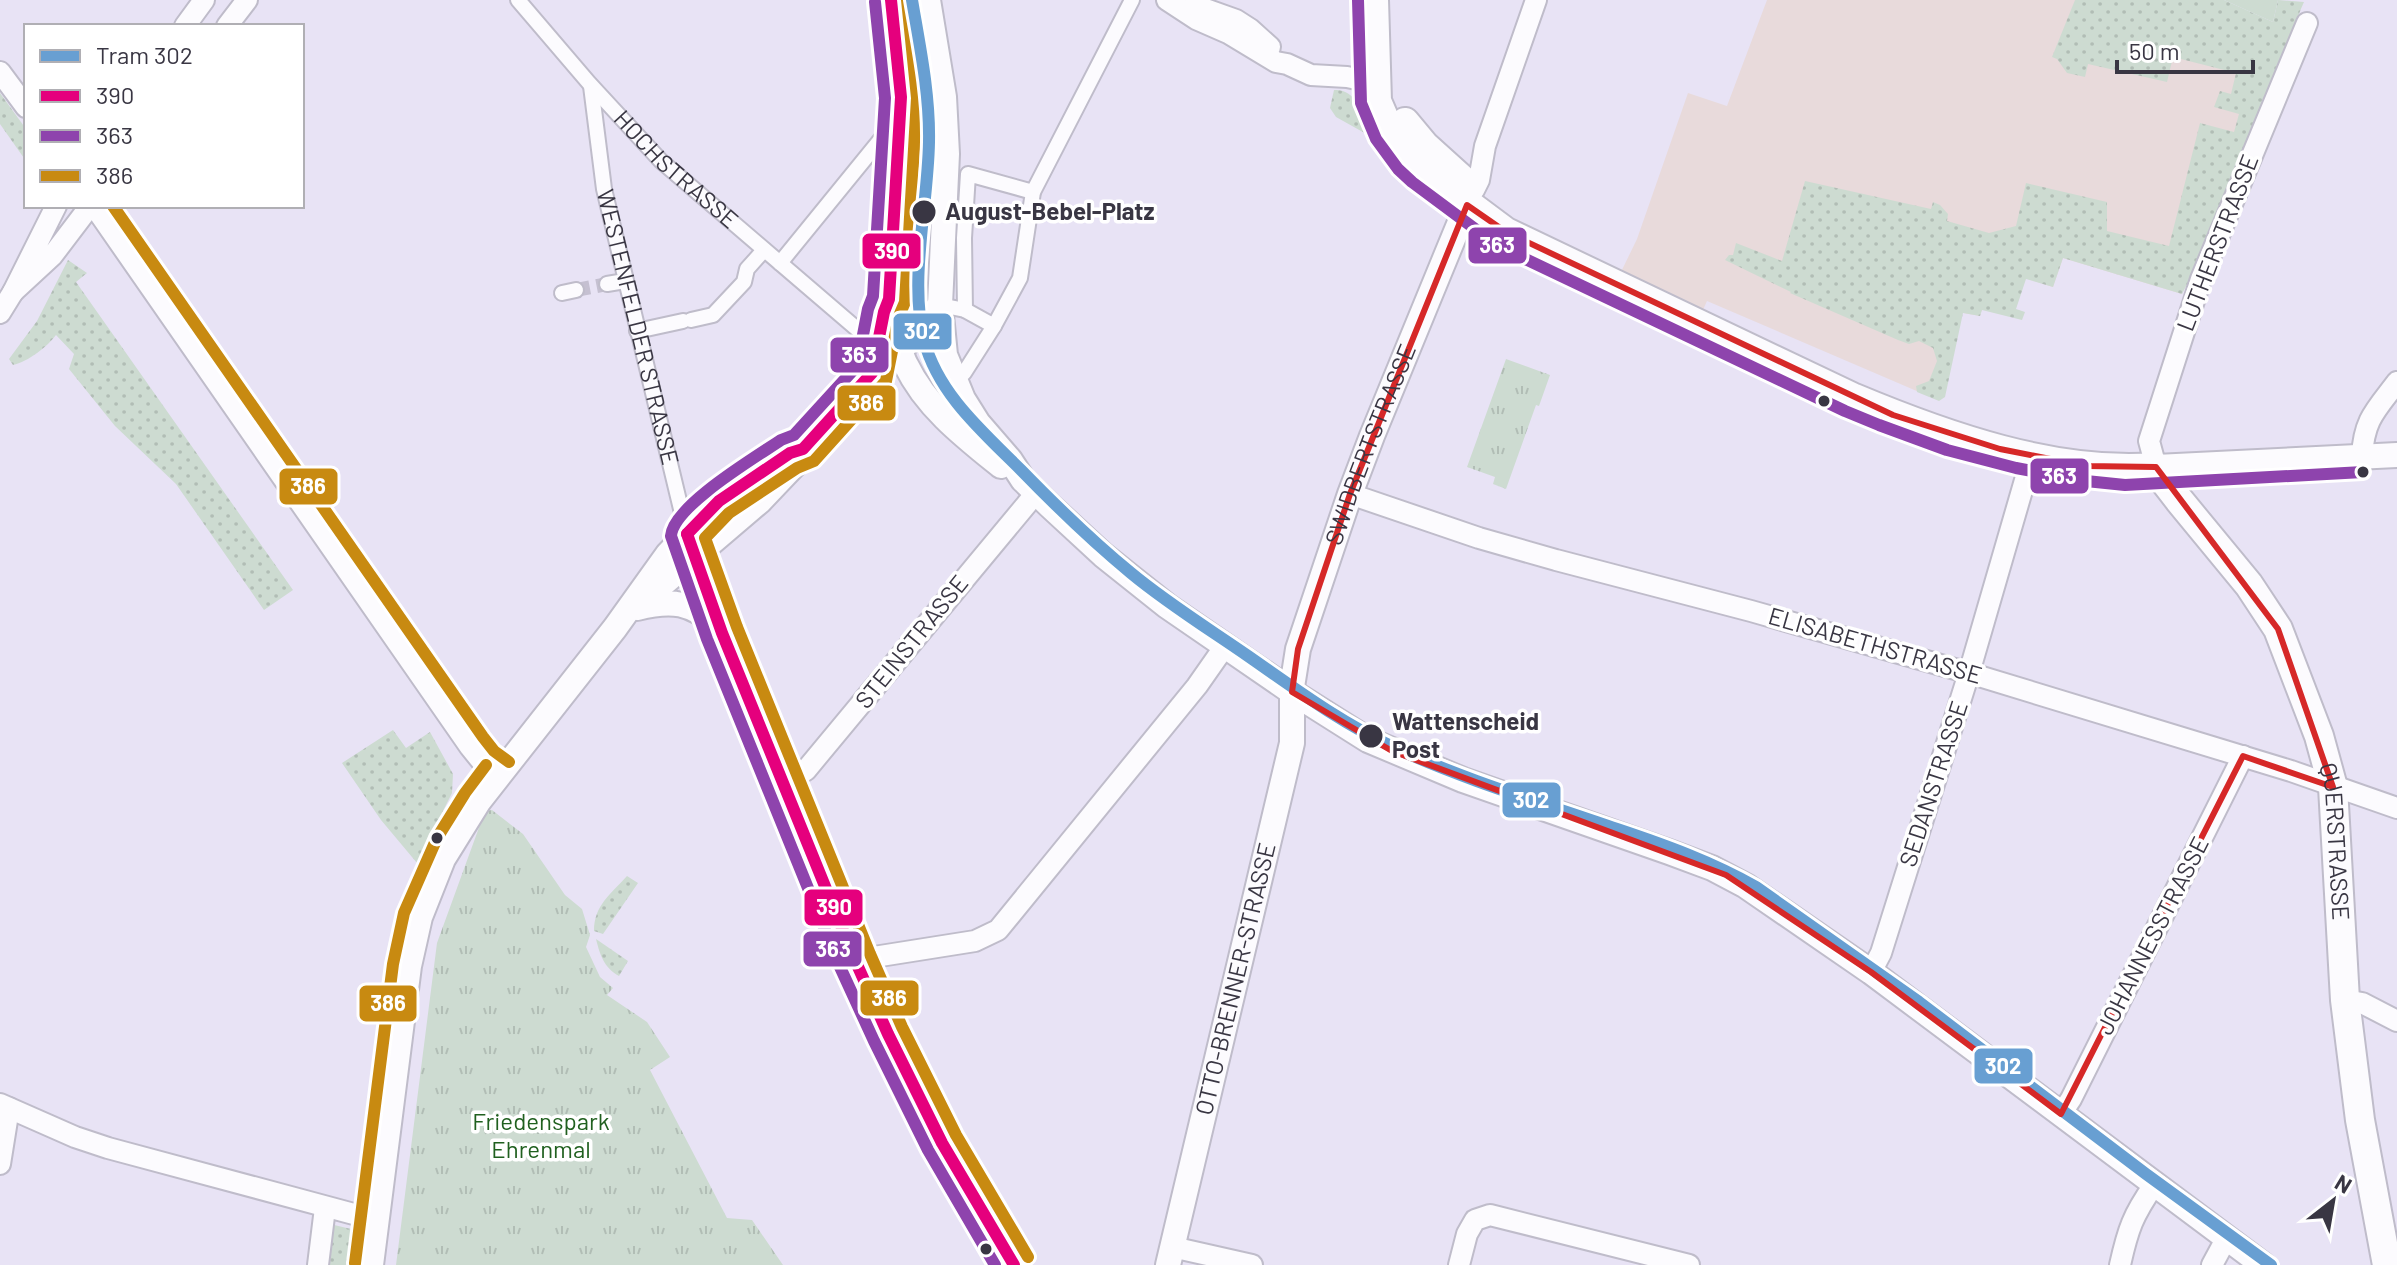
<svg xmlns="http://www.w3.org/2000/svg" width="2397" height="1265" viewBox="0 0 2397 1265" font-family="Barlow,sans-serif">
  <defs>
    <pattern id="grass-dots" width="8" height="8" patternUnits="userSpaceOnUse" patternTransform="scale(2)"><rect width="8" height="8" fill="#cddbd1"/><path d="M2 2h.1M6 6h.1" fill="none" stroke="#b1bdb5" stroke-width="1.8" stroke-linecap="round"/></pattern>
    <pattern id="park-tufts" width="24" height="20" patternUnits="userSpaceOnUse" patternTransform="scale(2)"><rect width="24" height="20" fill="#cddbd1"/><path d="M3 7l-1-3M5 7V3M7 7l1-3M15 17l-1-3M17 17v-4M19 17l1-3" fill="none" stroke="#b1bdb5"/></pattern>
  </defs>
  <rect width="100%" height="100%" fill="#e8e3f5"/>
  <path fill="#e8dadb" d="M1767 0H2127L2285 56 2182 294 2063 258 2053 287 1994 268 1980 316 1958 312 1933 398 1707 301 1702 312 1620 274 1637 239 1688 93 1727 106Z"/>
  <g fill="url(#grass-dots)">
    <path d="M2075 0H2224L2273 22 2278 0 2304 2C2295 21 2291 41 2283 61 2252 139 2222 219 2182 294L2063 258 2053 287 2026 279 2016 309 2025 312 2022 320 1982 310 1980 316 1963 313 1945 397 1939 401 1917 392 1916 386 1929 381 1937 361 1933 348 1919 341 1909 344 1898 340 1790 293 1791 292 1725 260 1729 255H1733L1736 243 1782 261 1805 181 1931 209 1933 202 1940 205 1948 214 1947 221 1989 233 2016 226 2026 183 2107 202V231L2169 246 2200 123 2234 132 2239 114 2214 107 2220 91 2231 94 2236 73 2173 57 2167 82 2088 64 2085 77 2067 73 2057 59 2052 57Z"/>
    <path d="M1334 90C1354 88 1363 112 1373 127L1370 136 1336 117 1330 108Z"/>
    <path d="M0 93 26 129V161L0 124Z"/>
    <path d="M68 260 87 273 76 282 293 590 264 610 176 484 115 426 69 369 74 354 56 335C48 346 28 362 13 365L9 359 37 321Z"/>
    <path d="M393 730 406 748 430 732 453 774 452 793 417 863 381 820 342 763Z"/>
    <path d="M627 876 638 883 603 934 594 931C594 905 611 894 627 876Z"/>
    <path d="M596 939 628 961 619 976C604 968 600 955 596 939Z"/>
    <path d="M330 1224 351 1229 354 1235 350 1265H324Z"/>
  </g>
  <g fill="url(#park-tufts)">
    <path d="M1506 359 1550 375 1539 406 1536 405 1506 489 1493 484 1495 477 1467 467Z"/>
    <path d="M492 810 523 834 565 895 582 909 590 935 586 947 600 977 613 988 607 995 647 1022 670 1057 650 1070 727 1218 752 1220 783 1265H396L437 943 485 811Z"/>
  </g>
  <path fill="#cddbd1" d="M2224 0H2278L2273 22Z"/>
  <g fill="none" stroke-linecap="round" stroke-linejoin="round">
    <path stroke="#c5c0d1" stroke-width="14" stroke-dasharray="14 7" stroke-linecap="butt" d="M576 290 607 284"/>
    <g stroke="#bfbcca" stroke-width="18">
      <g id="pedestrian">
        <path id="s1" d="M518 0 589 83 661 161 878 347"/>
        <path id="s2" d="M591 86 604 189 687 534"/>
        <path d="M780 263 890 128 894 116"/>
        <path d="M607 284 625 281"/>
        <path d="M562 293 576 290"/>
        <path d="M940 305 965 310 994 326"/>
        <path d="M965 310 964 238 968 174 1033 192"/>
        <path d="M691 320 713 315 744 282 747 269 764 250"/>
        <path d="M637 331 683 321"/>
        <path d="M952 377 964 373 994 326 1020 278 1033 192 1132 0"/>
      </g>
    </g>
    <g stroke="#bfbcca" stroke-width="24">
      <g id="minor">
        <path d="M1167 0 1196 19 1228 33 1276 62 1287 64 1311 75 1347 77 1376 83"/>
        <path d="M1194 5 1236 20 1250 29 1270 47"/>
        <path d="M185 26 204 0"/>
        <path d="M227 26 247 0"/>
        <path d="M0 72 26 107"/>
        <path d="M1474 190 1479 180 1485 146 1536 0"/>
        <path d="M56 206 13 292 52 256 90 206"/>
        <path d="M94 206 470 747 483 763 499 775"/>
        <path d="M0 313 13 292"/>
        <path d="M2362 456C2364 419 2376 410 2397 382"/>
        <path d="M2156 467 2149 441 2201 279 2307 23"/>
        <path d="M1350 494 1479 538 1556 560 1751 611 1969 673 2291 771 2397 808"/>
        <path d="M783 785 806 770 1036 493"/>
        <path d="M855 960 975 941 998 930 1197 686 1225 646"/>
        <path d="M1871 972 1881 953 1969 673 2032 456"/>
        <path d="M2345 1000 2362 1003 2397 1021"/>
        <path d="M0 1104 75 1137 108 1148 376 1220"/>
        <path d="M2061 1114 2071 1099 2243 756"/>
        <path d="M0 1164 9 1108"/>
        <path d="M1172 1247 1252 1265"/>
        <path d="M318 1265 325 1208"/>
        <path d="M1459 1265 1467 1234 1475 1220 1490 1215 1689 1265"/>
        <path d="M2120 1265C2128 1229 2133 1215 2154 1185"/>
        <path d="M2212 1265 2226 1239"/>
      </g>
    </g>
    <g stroke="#bfbcca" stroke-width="28">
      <g id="tertiary">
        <path d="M928 0 944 97 947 154 940 305 945 355 963 399 978 423 1010 460 1023 480 1050 506 1103 555 1167 606 1292 692 1368 740 1463 780 1669 852 1712 868 1746 886 1871 972 2263 1265"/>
        <path d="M895 335C899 345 901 356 906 365 926 407 965 437 1001 466"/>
        <path d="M872 373 884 312 889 299 899 154 901 97 891 0"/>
        <path d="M2156 467 2397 455"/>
        <path d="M687 534 722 633 855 960 888 1034 942 1143 1014 1265"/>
        <path d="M652 593 760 501 797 462 803 449 872 373 901 350 940 305"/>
        <path d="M637 608C673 599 690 602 719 626"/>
        <path d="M371 1265 409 966 420 917 443 859 479 801 615 628 668 554 719 501 790 453 803 449"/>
        <path id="s3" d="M1168 1265 1292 743V687L1298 649 1350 494 1372 436 1467 205"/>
      </g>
    </g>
    <g stroke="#bfbcca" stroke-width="32">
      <g id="secondary">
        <path id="s4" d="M1374 0 1377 101 1390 131 1410 158 1423 170 1506 232 1852 397C1945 436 2055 475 2156 467L2162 478 2179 500 2249 585 2278 629 2319 736 2333 787 2345 1000 2360 1120 2387 1265"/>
        <path d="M1405 122 1425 146 1466 183"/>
      </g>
    </g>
    <use href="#pedestrian" stroke="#fcfbfe" stroke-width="14"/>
    <use href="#minor" stroke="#fcfbfe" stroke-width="20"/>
    <use href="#tertiary" stroke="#fcfbfe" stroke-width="24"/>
    <use href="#secondary" stroke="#fcfbfe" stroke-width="28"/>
    <g stroke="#fff" stroke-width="18">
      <g id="bus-1">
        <path d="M687 534 722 633 855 960 888 1034 942 1143 1014 1265"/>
        <path d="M687 534 719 501 790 453 803 449 872 373 884 312 889 299 901 97 891 0"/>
      </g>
    </g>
    <g stroke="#fff" stroke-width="18">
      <g id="bus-2">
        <path d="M1358 0 1361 103 1376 139 1398 169 1412 182 1498 246 1845 411 1879 425 1947 450 2016 468 2086 481 2125 485 2363 472"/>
        <path d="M875 2 885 98 873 296 868 309 857 366 794 435 781 440C756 457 673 506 671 536L707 639 840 967 874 1041 928 1150 995 1265"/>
      </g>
    </g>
    <g stroke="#fff" stroke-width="18">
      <g id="bus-3">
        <path d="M907 0 917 98 905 302 899 316 886 381 814 461 797 468 729 513 705 538 737 627 870 954 902 1027 956 1135 1028 1257"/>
        <path d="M113 206 483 737 494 751 509 762"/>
        <path d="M355 1263 393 964 404 913 437 838 465 793 486 765"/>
      </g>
    </g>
    <use href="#bus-1" stroke="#e5007d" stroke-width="12"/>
    <use href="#bus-2" stroke="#8e44ad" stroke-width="12"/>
    <use href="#bus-3" stroke="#c88a11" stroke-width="12"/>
    <g stroke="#fff" stroke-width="18">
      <path id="tram-1" d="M912 0C920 47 930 95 929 142 928 205 909 280 924 340 938 394 983 432 1021 470 1056 506 1092 541 1131 573 1167 603 1209 629 1248 656 1294 688 1341 723 1393 747 1465 780 1542 803 1617 829 1665 845 1712 862 1756 887L1919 1002 2146 1174 2271 1265"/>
    </g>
    <use href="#tram-1" stroke="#689fd2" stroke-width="12"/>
  </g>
  <path fill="none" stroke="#d62828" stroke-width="6" stroke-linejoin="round" d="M1467 205 1506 232 1893 415 2000 449 2086 466 2156 467 2278 629 2333 787 2243 756 2061 1114 1871 972 1726 875 1392 751 1292 692 1298 649 1350 494Z"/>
  <g fill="#393643" stroke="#fff" stroke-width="3">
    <circle cx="924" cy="212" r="13"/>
    <circle cx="1824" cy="401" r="7"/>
    <circle cx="2363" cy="472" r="7"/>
    <circle cx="1371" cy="736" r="13"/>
    <circle cx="437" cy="838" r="7"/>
    <circle cx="986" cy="1249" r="7"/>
  </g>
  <g text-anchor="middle" stroke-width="7" stroke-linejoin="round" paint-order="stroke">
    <g font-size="24" fill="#393643" stroke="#fff">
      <text dy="8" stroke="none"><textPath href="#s1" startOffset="232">HOCHSTRASSE</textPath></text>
      <text transform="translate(2218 243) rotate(-69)" y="8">LUTHERSTRASSE</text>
      <text dy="8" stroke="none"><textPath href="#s2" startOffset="246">WESTENFELDER STRASSE</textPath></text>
      <text dy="8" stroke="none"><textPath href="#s3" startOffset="848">SWIDBERTSTRASSE</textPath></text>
      <text transform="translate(912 642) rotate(-51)" y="8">STEINSTRASSE</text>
      <text transform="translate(1875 646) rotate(16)" y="8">ELISABETHSTRASSE</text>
      <text transform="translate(1934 784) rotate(-72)" y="8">SEDANSTRASSE</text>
      <text dy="8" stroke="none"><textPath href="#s4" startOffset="1412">QUERSTRASSE</textPath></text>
      <text transform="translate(2153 936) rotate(-63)" y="8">JOHANNESSTRASSE</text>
      <text dy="8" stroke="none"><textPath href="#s3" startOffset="294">OTTO-BRENNER-STRASSE</textPath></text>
    </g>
    <g font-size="24" font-weight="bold" fill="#393643" stroke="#fff" text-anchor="start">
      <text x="945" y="220">August-Bebel-Platz</text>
      <text x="1392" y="730">Wattenscheid<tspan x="1392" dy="28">Post</tspan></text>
    </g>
    <g font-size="24" fill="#20601f" stroke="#fff">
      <text x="541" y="1130">Friedenspark<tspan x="541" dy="28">Ehrenmal</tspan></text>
    </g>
  </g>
  <g stroke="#fff" stroke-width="3">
    <rect x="1467" y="226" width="61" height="39" rx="8" fill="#8e44ad"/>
    <rect x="861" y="232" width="61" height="38" rx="8" fill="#e5007d"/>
    <rect x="892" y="312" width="61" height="39" rx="8" fill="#689fd2"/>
    <rect x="829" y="336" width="61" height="38" rx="8" fill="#8e44ad"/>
    <rect x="836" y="384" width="61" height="38" rx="8" fill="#c88a11"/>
    <rect x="2029" y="457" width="61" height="38" rx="8" fill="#8e44ad"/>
    <rect x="278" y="467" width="61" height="39" rx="8" fill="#c88a11"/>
    <rect x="1501" y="781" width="61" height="38" rx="8" fill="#689fd2"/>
    <rect x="803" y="888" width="61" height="39" rx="8" fill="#e5007d"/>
    <rect x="802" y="930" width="61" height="38" rx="8" fill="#8e44ad"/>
    <rect x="859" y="979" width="61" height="38" rx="8" fill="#c88a11"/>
    <rect x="358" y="984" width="60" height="39" rx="8" fill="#c88a11"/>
    <rect x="1973" y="1047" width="61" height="38" rx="8" fill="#689fd2"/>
  </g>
  <g font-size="22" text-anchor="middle" font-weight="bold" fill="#fff">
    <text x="1497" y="253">363</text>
    <text x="892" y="259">390</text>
    <text x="922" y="339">302</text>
    <text x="859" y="363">363</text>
    <text x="866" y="411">386</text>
    <text x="2059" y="484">363</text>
    <text x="308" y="494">386</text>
    <text x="1531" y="808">302</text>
    <text x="834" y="915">390</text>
    <text x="833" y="957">363</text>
    <text x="889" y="1006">386</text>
    <text x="388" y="1011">386</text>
    <text x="2003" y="1074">302</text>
  </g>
  <rect x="24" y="24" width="280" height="184" fill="#ffffff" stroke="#b0afb4" stroke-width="2"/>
  <rect x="40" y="50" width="40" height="12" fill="#689fd2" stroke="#b0afb4" stroke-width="2"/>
  <text x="96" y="64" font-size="24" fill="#393643">Tram 302</text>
  <rect x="40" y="90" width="40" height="12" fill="#e5007d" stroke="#b0afb4" stroke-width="2"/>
  <text x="96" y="104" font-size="24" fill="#393643">390</text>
  <rect x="40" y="130" width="40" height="12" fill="#8e44ad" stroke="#b0afb4" stroke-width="2"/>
  <text x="96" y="144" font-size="24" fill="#393643">363</text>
  <rect x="40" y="170" width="40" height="12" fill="#c88a11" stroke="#b0afb4" stroke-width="2"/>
  <text x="96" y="184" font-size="24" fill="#393643">386</text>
  <g transform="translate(2333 1201) rotate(31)" stroke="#ffffff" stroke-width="6" paint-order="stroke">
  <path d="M0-6L14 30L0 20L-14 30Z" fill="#393643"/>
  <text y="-12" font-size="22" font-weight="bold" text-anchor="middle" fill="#393643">N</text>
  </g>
  <path d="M2117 60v12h136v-12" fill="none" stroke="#393643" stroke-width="4"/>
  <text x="2129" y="60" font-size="24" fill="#393643" stroke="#ffffff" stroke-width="6" paint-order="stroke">50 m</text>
</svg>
